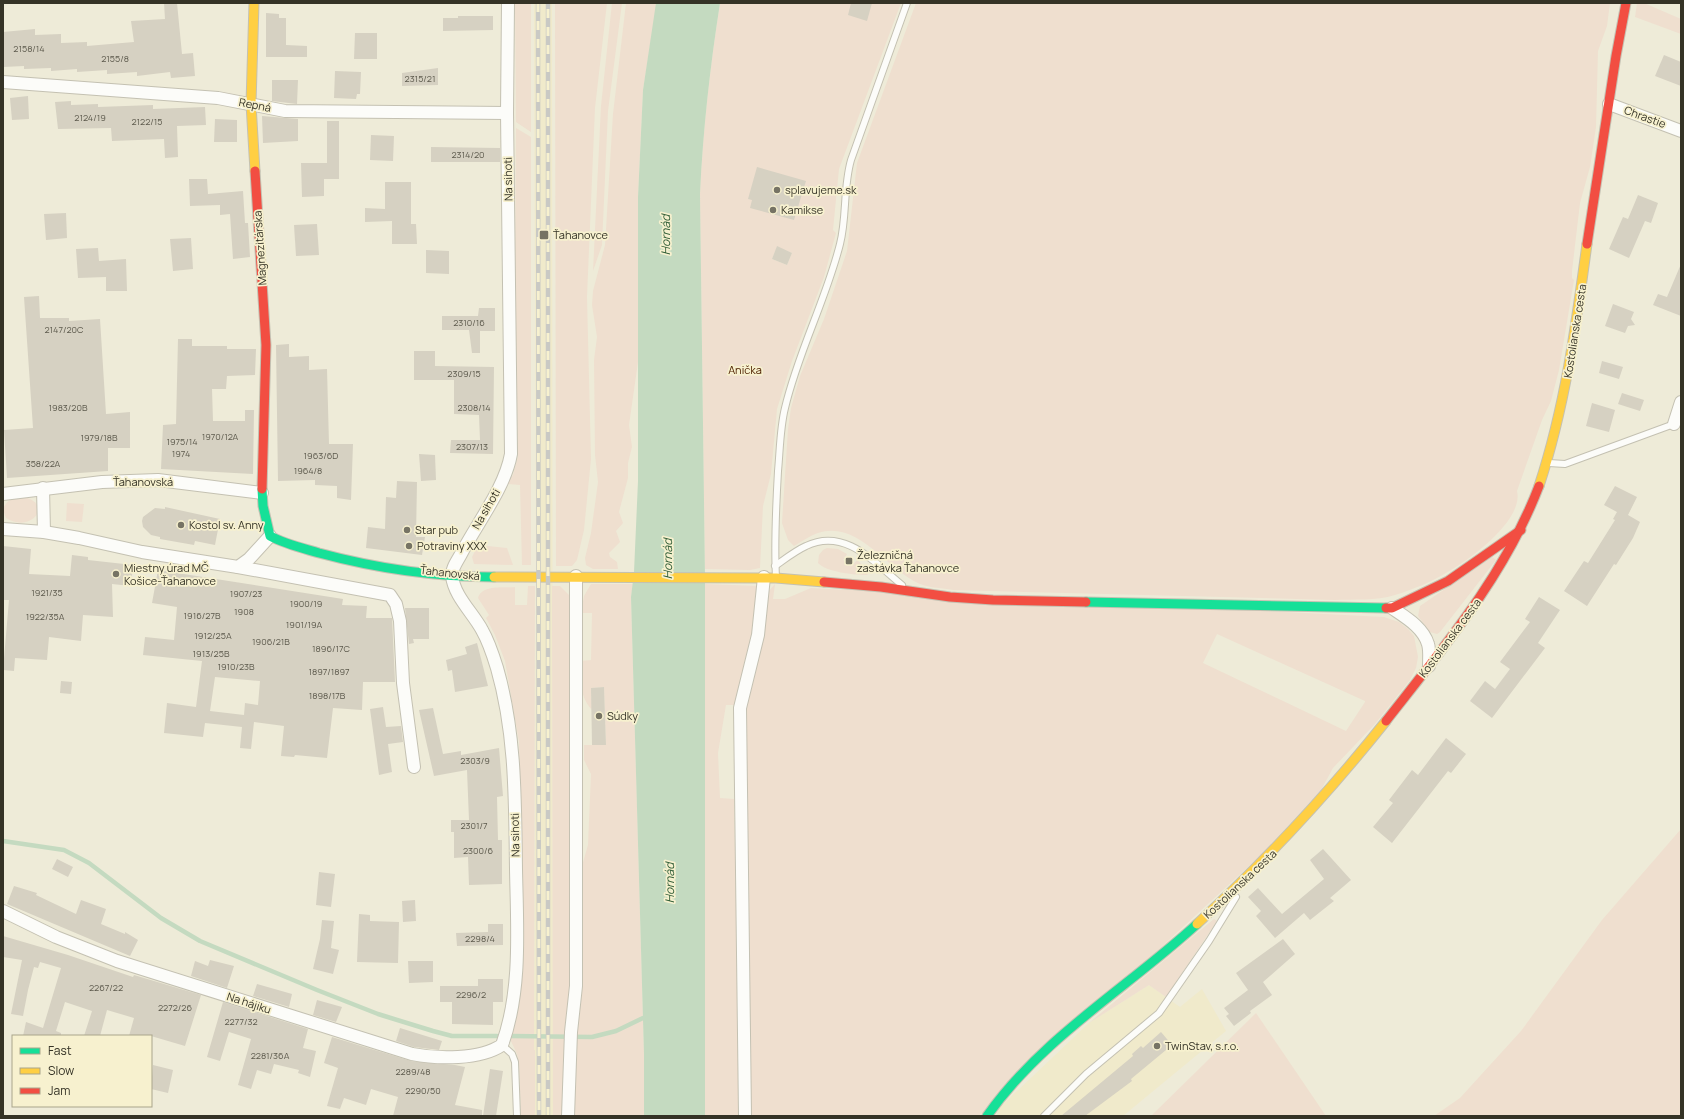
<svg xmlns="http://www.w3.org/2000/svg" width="1684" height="1119" viewBox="0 0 1684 1119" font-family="Manrope,sans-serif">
  <rect width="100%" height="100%" fill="#eeebd8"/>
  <g fill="#f0eacb">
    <path d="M534 3H552L553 1116H535V1051L534 1050 536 566Z"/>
    <path d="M1149 985 1180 1007 1202 989 1226 1031 1123 1116H996L1000 1107 1089 1023Z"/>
  </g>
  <g fill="#efdfcf" fill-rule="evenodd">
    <path d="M515 3H531V132L516 122Z"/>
    <path d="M555 3H607L595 108 587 297 591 459 584 530 577 560 572 566H556Z"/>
    <path d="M612 3H622L608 111 602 245 593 271 601 106Z"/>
    <path d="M626 3H657L643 90 638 197V362L629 425 632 447 628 463V478L619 512 623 523 616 531 620 542 609 553 610 557 617 562 618 569H593L586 565 585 558 591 533 598 482 595 455 594 360 597 337 592 305 593 291 605 245 613 114Z"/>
    <path d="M720 3H901L839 169 833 230 836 233 824 277 792 361 777 409 771 474 763 506 760 568 750 570 705 569 700 194C703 130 710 67 720 3ZM777 247 792 253 787 265 772 259Z"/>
    <path d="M916 3H1610L1607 26 1598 51 1596 127 1590 167 1580 203 1572 271V278L1574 280 1559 370 1551 401 1542 420 1517 491C1524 519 1472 558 1451 570 1433 581 1415 589 1395 595 1376 601 1353 599 1334 600L953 590C943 588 930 588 920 584 886 570 859 520 818 533 809 536 801 542 794 546L788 540 782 523 788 429 791 408 800 376 824 319 847 251 857 163Z"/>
    <path d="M1637 3H1644L1681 19V34L1635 17Z"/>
    <path d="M516 128 531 137V565H522L520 485 507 484 513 475 518 456 515 279Z"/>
    <path d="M24 497C54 504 31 534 6 518L3 510C6 499 14 498 24 497Z"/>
    <path d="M67 503 84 504 82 522 66 521Z"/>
    <path d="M478 545 507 548 513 565 474 564 472 557Z"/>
    <path d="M827 548 838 549 847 554 843 560 852 566 857 560 870 572 867 575C854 575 826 572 818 563L819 555 823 550Z"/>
    <path d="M1492 557 1496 560 1440 632 1437 634 1430 632 1418 616 1420 606Z"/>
    <path d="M591 584H633L631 597 644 1055V1116H574L577 1020 581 1001 582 975V866L588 845 591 774 584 760V745H606L604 687 591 688 592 710C579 696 581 679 580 661L591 660 592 613H581L584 596Z"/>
    <path d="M705 584 758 586 755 626 737 705H726L718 753 720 798 734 799 740 1116H705Z"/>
    <path d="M775 584 773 599H785L811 588 1384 617 1399 622 1408 629 1414 636 1418 657 1416 668 1410 680 1375 724 1333 768 1321 790 1263 853 979 1116H750L744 709 768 592ZM1217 634 1365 701V702L1346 731 1203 663Z"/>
    <path d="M528 586H535L534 1050H535V1116H521L519 1064 517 1054 510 1039 520 997 523 939 519 742 505 661 495 635 486 618 489 615 478 598C482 584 504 588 515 587V605H527Z"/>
    <path d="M552 586H560L569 595 570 614 571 983 563 1116H553Z"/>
    <path d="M1681 829V1116H1434L1460 1098 1521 1031 1602 920Z"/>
    <path d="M1214 919 1217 921 1166 997 1149 985 1089 1023Z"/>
    <path d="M1256 1013 1326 1116H1151Z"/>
  </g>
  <path fill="#c4dac0" d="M656 3H720C710 67 703 130 700 194L705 577V1116H644V1055L631 597 634 572 638 481V197L643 90Z"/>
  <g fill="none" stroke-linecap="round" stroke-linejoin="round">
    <g stroke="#c4dac0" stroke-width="4.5">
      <path d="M3 841 64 850 89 863 161 918 200 941 317 990 378 1014 433 1031 452 1036H497"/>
      <path d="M511 1036 592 1037 616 1031 643 1018"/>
    </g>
  </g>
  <g fill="#d6d1c2" fill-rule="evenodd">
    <path d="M164 3H177L182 54 193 53 195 76 171 78 170 72 137 76V72L107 74V70L77 72V69L51 71V68L24 69V66L3 67V32L35 29V35L61 34V43L87 42V46L134 42 131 21 165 19Z"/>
    <path d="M851 3H872L867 21 848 15Z"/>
    <path d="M266 13 279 14V18H286V45L307 46V57H266Z"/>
    <path d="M458 16H493V30L443 31V18H458Z"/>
    <path d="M355 33H377V59H354Z"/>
    <path d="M1664 55 1681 62V86L1655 76Z"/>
    <path d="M438 68V85L402 86V73Z"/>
    <path d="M335 71 361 72 360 94H357L356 99 334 98Z"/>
    <path d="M272 80H298L297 104 272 101Z"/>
    <path d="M28 96 29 119 12 120 10 98Z"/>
    <path d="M71 101V105L98 104V107L153 105V109L205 107 206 125 177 126 178 157 165 158 164 139 112 141 111 128 58 129 55 102Z"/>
    <path d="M262 116 298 119V141L263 143Z"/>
    <path d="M215 119 237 120V142H214Z"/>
    <path d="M327 121H339V179H324V196L302 197 301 163H327Z"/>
    <path d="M371 135 394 136 393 161 370 160Z"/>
    <path d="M431 147 500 148V162H431Z"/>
    <path d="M757 167 806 181 794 220 750 208 752 200 748 199Z"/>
    <path d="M189 179H207L208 194 243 191 245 223H248L250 257 233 259 230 214 220 215V205L190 206Z"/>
    <path d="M385 182H411V224H416L417 244H392V221L365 222V208L385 209Z"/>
    <path d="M1638 195 1658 203 1651 223 1645 221 1629 258 1609 249 1623 217 1628 219Z"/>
    <path d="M66 213 67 238 46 240 44 214Z"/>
    <path d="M317 224 319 255 296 256 294 225Z"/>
    <path d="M191 238 193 269 173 271 170 239Z"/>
    <path d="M777 246 792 253 787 265 772 259Z"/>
    <path d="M98 248 99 261 126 259 127 291H106V277L78 278 76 249Z"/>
    <path d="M426 250 449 251V274L426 273Z"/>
    <path d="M1681 264V316L1653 305 1658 294 1667 297Z"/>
    <path d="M39 296 40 318H69V321L100 319 106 414 130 412V448H108V471L7 478 4 430 33 428 24 297Z"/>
    <path d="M1613 304 1634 312 1631 319 1635 325 1628 326 1625 333 1605 326Z"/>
    <path d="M479 308H495V331H480V353H472L469 330H442V316H478Z"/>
    <path d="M178 339H192V346H227V349H256L255 375 227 376 226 389H212L213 421H245V410H254L253 474 161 469 163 425 176 424Z"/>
    <path d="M289 344V357L309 356V370L327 369 329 444H353L351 500 337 498V486L315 485V480L278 481 276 345Z"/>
    <path d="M414 351H435V366L494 367 493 454 450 453 451 440H480L479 415 454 414V380H414Z"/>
    <path d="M1602 361 1623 367 1619 379 1599 373Z"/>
    <path d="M1622 393 1644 400 1640 411 1618 404Z"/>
    <path d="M1592 403 1615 410 1609 432 1586 426Z"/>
    <path d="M419 454 435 455 436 480 421 481Z"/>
    <path d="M397 481 417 482 416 537H425L422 555 366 548 368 527 385 529 386 497 396 498Z"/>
    <path d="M1615 486 1637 497 1628 515 1640 522 1633 538 1616 565 1614 564 1587 606 1564 591 1584 561 1588 563 1615 520 1613 519 1617 512 1604 505Z"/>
    <path d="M165 507 220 519 215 545 195 541 194 545 160 539V537L151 535 143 527 142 521 143 517 155 508 165 509Z"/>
    <path d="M3 546 31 549 29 574 70 576 72 555 88 557V560L133 565 131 586 112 584 113 617 83 615 81 641 49 637 47 660 15 658 14 671 3 670 9 600H3Z"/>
    <path d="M158 570 343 599 342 605 367 606 366 618H392L395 682H363L362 710 333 708 327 758 295 755 294 757 281 756 284 726 254 722 251 749 240 748 242 727 205 723 203 737 164 733 167 703 196 707 202 661 143 655 145 637 174 640 177 607 152 603ZM215 677 260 681 258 705 245 703 244 715 210 711Z"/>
    <path d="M1539 597 1560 610 1538 643 1545 648 1492 718 1470 701 1485 681 1495 689 1510 669 1500 662 1530 622 1525 619Z"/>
    <path d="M405 608H429V639H413L414 643 409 644Z"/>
    <path d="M477 643 488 686 455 692 452 670 448 671 446 660 467 654 465 647Z"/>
    <path d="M61 681 72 682 71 694 60 693Z"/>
    <path d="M604 687 606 745H592L591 688Z"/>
    <path d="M383 707 386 727 401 726 403 742 388 744 392 772 379 775 370 709Z"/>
    <path d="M433 708 443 754 461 751V755L499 748 503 796 497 797 498 840H502V884L469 885 468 857 454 858V832H451V820H469L467 770 434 776 419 710Z"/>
    <path d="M1446 738 1466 754 1451 773 1448 771 1392 843 1373 827 1393 803 1389 800 1412 770 1418 775Z"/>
    <path d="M1323 849 1351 880 1330 898 1334 901 1310 920 1304 913 1275 938 1256 916 1261 911 1248 897 1258 888 1282 914 1324 879 1310 860Z"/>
    <path d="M57 859 73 867 68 877 52 869Z"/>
    <path d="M319 872 335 874 331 907 316 905Z"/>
    <path d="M14 886 37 893 36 895 76 914 81 900 106 909 101 924 125 934V932L138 940 130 956 7 904Z"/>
    <path d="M415 900 416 921 403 922 402 901Z"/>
    <path d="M359 914 370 915V921L399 922 398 963 357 962Z"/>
    <path d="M322 920 334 921 331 948 339 950 333 974 313 969 320 939Z"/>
    <path d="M488 924H503V945L457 946 456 933 488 932Z"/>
    <path d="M3 936 68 955 133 977 134 975 201 995 185 1046 151 1036H129L134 1018 107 1010 100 1036H84L92 1011 65 1002 56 1031 61 1033V1036H23L26 1022 43 1028 61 968 40 962 38 968 34 967 28 990 23 1016 11 1014 22 960 3 957Z"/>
    <path d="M1283 939 1295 954 1263 982 1272 995 1250 1011 1251 1013 1234 1026 1226 1016 1229 1014 1224 1008 1248 990 1236 973Z"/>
    <path d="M210 960 234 966 227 988 191 976 195 961 208 966Z"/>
    <path d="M408 961H433V982L409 983Z"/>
    <path d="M478 979H503V1002H493V1025L452 1024V1002H440V986H478Z"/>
    <path d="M257 984 292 994 289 1007 253 996Z"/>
    <path d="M317 1000 342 1007 336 1022 313 1015Z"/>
    <path d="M223 1002 308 1029 303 1048 316 1051 310 1077 298 1073 299 1070 274 1064 271 1074 257 1070 251 1089 238 1085 251 1039 229 1032 220 1061 207 1057Z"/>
    <path d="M400 1028 442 1041 439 1050 414 1047 396 1041Z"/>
    <path d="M1161 1032 1172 1045 1131 1079 1132 1081 1085 1116H1061L1133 1056 1132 1054 1141 1046 1143 1048Z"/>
    <path d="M332 1037 411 1061 455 1065 465 1067 455 1105 482 1110V1116H393L398 1097 371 1089 366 1105 344 1098 340 1109 327 1106 338 1068 324 1063Z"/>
    <path d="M153 1065 173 1070 168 1093 151 1089Z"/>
    <path d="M490 1069 503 1071 496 1116H483Z"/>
  </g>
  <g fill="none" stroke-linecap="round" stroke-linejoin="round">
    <g stroke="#c4c1b2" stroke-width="8">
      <g id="lane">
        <path d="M1549 463 1565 464 1674 424"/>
        <path d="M775 566C785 559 795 551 806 546 845 527 875 563 902 585"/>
        <path d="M776 577C774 541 776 506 778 471 780 450 780 428 785 408 798 352 826 300 840 244 847 217 843 188 851 160L907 3"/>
        <path d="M502 1045 512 1054 515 1062 517 1116"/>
        <path d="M1044 1116 1086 1074 1159 1013 1209 941 1236 897"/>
      </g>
    </g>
    <g stroke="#c4c1b2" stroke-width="14">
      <g id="street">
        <path d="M3 82 218 98 285 111 507 113"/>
        <path d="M1609 104 1681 131"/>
        <path d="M1674 424 1681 402"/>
        <path d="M43 488 44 532"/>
        <path d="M3 494 102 482 158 480 262 493"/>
        <path d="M3 529 44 532 79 538 142 552 238 567 249 559 270 536"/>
        <path d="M238 567 390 595 396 604 400 621 403 683 414 767"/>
        <path d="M1392 608C1405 617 1423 627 1428 644 1430 650 1429 659 1429 666"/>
        <path d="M3 911 56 937 117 961 412 1054C437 1059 480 1060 502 1045 522 990 517 927 516 869 515 801 516 734 497 668 493 655 489 642 482 630 473 613 454 596 452 576 451 569 458 560 461 554 477 523 505 488 511 454L507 113 508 3"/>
        <path d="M568 1116 571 1032 576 986V576"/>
        <path d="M745 1116 740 708 758 635 764 577"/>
      </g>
    </g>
    <g stroke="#c4c1b2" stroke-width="11">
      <g id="fast">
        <path d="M262 489 263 506 270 536C285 544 302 548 319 553 375 568 436 577 494 577"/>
        <path d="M1086 602 1386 608"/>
        <path d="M987 1116C1043 1037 1126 989 1197 924"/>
      </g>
    </g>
    <g stroke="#c4c1b2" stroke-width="11">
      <g id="slow">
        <path d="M254 3 251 104 255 171"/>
        <path d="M1539 486C1565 407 1576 326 1587 244"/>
        <path d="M494 577 776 578 824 582"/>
        <path d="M1197 924C1267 860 1327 795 1386 721"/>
      </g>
    </g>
    <g stroke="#c4c1b2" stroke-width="11">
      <g id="jam">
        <path d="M255 171 266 345 262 489"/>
        <path d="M1587 244 1616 56 1626 3"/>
        <path d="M824 582 881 587 950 597 993 600 1086 602"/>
        <path d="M1386 608H1392L1448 581 1521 530"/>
        <path d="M1386 721C1444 647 1505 575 1539 486"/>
      </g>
    </g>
    <use href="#lane" stroke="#fcfcf9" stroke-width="6"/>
    <use href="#street" stroke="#fcfcf9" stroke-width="12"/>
    <use href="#fast" stroke="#16e098" stroke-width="9"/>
    <use href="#slow" stroke="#ffcf43" stroke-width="9"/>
    <use href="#jam" stroke="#f24e42" stroke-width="9"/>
    <g stroke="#c9c9c4" stroke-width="4.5">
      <g id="rail">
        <path d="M538 3 539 1116"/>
        <path d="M548 1116V3"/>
      </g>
    </g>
    <use href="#rail" stroke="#f7f1cf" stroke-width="3" stroke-dasharray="9" stroke-linecap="butt"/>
  </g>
  <g fill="#767364" stroke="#f7f1cf" stroke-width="1.5">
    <circle cx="777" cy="190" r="4"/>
    <circle cx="773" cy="210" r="4"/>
    <rect x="539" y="230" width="10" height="10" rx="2"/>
    <circle cx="181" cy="525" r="4"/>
    <circle cx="407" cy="530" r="4"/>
    <circle cx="409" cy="546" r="4"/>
    <rect x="845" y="557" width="8" height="8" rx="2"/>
    <circle cx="116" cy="574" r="4"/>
    <circle cx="599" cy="716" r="4"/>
    <circle cx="1157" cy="1046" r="4"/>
  </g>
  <g text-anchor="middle" stroke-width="3.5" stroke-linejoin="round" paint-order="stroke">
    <g font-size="9" fill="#5d5a4d">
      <text x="29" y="52">2158/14</text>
      <text x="115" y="62">2155/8</text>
      <text x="420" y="82">2315/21</text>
      <text x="90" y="121">2124/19</text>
      <text x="147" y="125">2122/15</text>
      <text x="468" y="158">2314/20</text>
      <text x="469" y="326">2310/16</text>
      <text x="64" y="333">2147/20C</text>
      <text x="464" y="377">2309/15</text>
      <text x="68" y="411">1983/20B</text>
      <text x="474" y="411">2308/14</text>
      <text x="220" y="440">1970/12A</text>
      <text x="99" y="441">1979/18B</text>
      <text x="182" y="445">1975/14</text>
      <text x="472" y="450">2307/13</text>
      <text x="181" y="457">1974</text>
      <text x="321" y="459">1963/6D</text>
      <text x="43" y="467">358/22A</text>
      <text x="308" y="474">1964/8</text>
      <text x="47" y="596">1921/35</text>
      <text x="246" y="597">1907/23</text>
      <text x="306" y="607">1900/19</text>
      <text x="244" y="615">1908</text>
      <text x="202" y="619">1916/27B</text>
      <text x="45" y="620">1922/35A</text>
      <text x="304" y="628">1901/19A</text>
      <text x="213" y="639">1912/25A</text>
      <text x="271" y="645">1906/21B</text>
      <text x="331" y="652">1896/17C</text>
      <text x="211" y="657">1913/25B</text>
      <text x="236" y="670">1910/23B</text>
      <text x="329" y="675">1897/1897</text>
      <text x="327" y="699">1898/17B</text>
      <text x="475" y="764">2303/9</text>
      <text x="474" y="829">2301/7</text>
      <text x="478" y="854">2300/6</text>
      <text x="480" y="942">2298/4</text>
      <text x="106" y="991">2267/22</text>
      <text x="471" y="998">2296/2</text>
      <text x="175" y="1011">2272/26</text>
      <text x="241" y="1025">2277/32</text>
      <text x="270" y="1059">2281/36A</text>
      <text x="413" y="1075">2289/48</text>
      <text x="423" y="1094">2290/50</text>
    </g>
    <g font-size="11" fill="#353326" stroke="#f7f1cf">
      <text transform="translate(255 105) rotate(11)" y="4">Repná</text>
      <text transform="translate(1645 117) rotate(20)" y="4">Chrastie</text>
      <text transform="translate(508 179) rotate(-91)" y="4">Na sihoti</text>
      <text transform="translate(260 248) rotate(-94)" y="4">Magnezitárska</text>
      <text transform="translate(1575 331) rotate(-81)" y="4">Kostolianska cesta</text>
      <text x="143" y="486">Ťahanovská</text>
      <text transform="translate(486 509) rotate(-60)" y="4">Na sihoti</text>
      <text transform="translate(450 573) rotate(6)" y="4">Ťahanovská</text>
      <text transform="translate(1450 638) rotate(-53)" y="4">Kostolianska cesta</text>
      <text transform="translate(515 835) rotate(-91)" y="4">Na sihoti</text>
      <text transform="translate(1240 884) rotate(-43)" y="4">Kostolianska cesta</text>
      <text transform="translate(249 1003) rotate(18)" y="4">Na hájiku</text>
    </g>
    <g font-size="11" fill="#353326" stroke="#f7f1cf" text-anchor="start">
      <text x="785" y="194">splavujeme.sk</text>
      <text x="781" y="214">Kamikse</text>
      <text x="553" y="239">Ťahanovce</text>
      <text x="189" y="529">Kostol sv. Anny</text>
      <text x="415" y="534">Star pub</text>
      <text x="417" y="550">Potraviny XXX</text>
      <text x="857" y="559">Železničná<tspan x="857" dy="13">zastávka Ťahanovce</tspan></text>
      <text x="124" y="572">Miestny úrad MČ<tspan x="124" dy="13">Košice-Ťahanovce</tspan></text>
      <text x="607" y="720">Súdky</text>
      <text x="1165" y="1050">TwinStav, s.r.o.</text>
    </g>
    <g font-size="11" fill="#4f2100" stroke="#f7f1cf">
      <text x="745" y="374">Anička</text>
    </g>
    <g font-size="12" font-style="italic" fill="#2d5b34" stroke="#f7f1cf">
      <text transform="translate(666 235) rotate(-90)" y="4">Hornád</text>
      <text transform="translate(668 559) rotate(-90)" y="4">Hornád</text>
      <text transform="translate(670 883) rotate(-90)" y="4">Hornád</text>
    </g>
  </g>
  <rect width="1684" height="1119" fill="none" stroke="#353326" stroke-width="8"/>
  <rect x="12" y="1035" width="140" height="72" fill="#f7f1cf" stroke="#a9a58b"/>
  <rect x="20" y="1048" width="20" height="6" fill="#16e098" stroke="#a9a58b"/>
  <text x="48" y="1055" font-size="12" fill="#353326">Fast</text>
  <rect x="20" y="1068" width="20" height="6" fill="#ffcf43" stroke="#a9a58b"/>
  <text x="48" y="1075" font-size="12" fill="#353326">Slow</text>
  <rect x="20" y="1088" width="20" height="6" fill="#f24e42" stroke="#a9a58b"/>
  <text x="48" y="1095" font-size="12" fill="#353326">Jam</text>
</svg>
